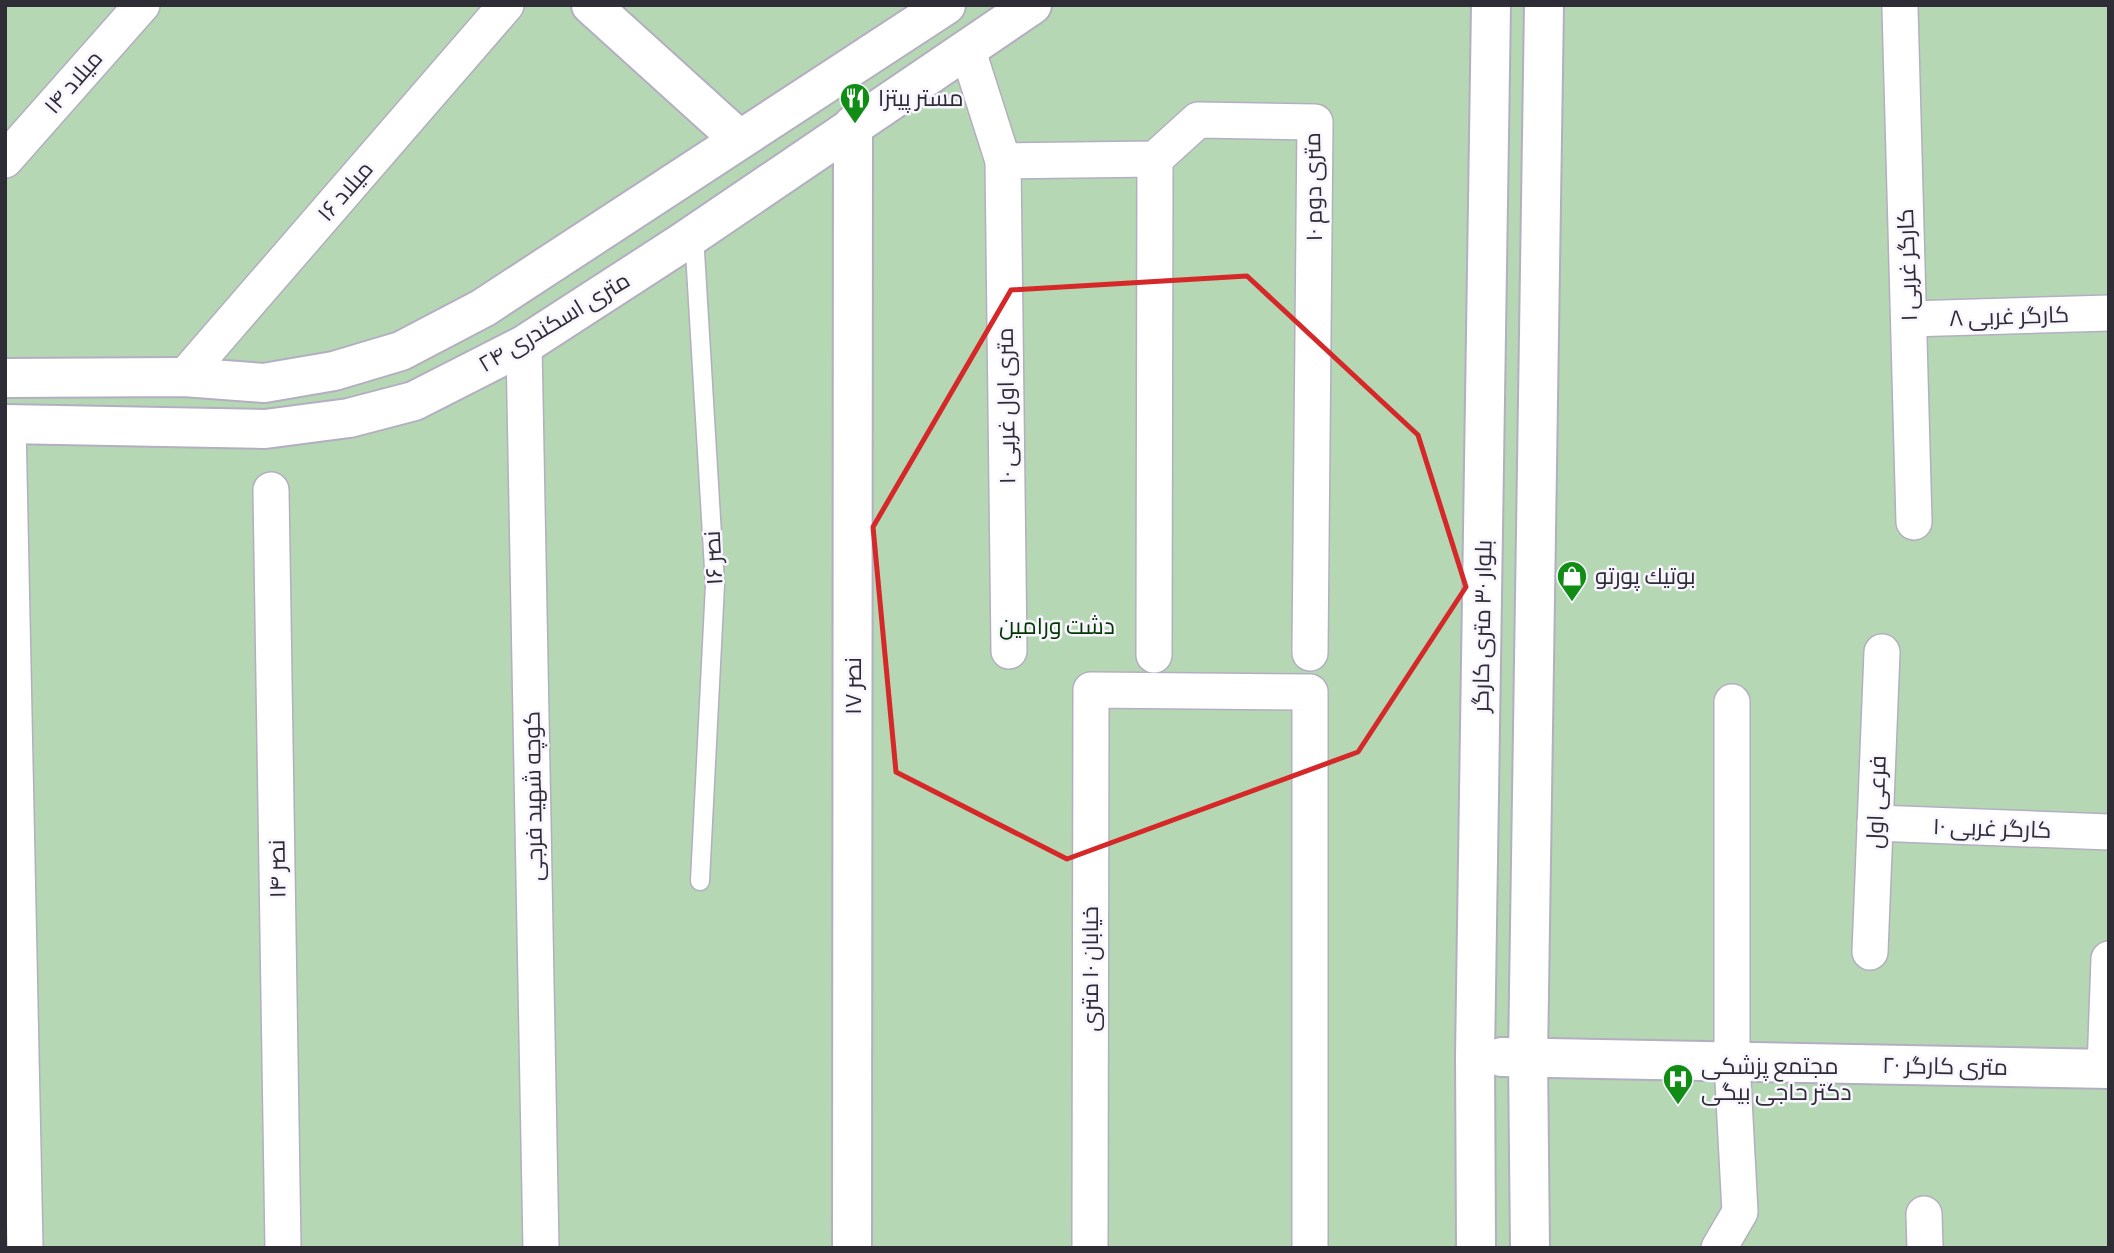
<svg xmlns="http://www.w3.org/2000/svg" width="2114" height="1253" viewBox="0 0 2114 1253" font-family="Barlow,Cairo,sans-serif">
  <rect width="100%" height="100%" fill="#f8f5fe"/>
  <rect fill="#b5d7b3" x="5" y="5" width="2104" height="1243"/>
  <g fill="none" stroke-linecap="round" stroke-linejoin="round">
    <g stroke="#b4aec2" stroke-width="21">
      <path id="lane" d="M694 235 715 585 700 881"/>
    </g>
    <g stroke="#b4aec2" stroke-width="38">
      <g id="street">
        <path d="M1900 8 1914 522"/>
        <path d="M967 48 1003 161 1155 159 1198 120 1315 122 1310 653"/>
        <path d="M5 160 142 5"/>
        <path d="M1003 161 1009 651"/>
        <path d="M1909 319 2109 313"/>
        <path d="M524 345 541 1248"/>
        <path d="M184 377 506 5"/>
        <path d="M8 424 25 1248"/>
        <path d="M271 490 283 1248"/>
        <path d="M1154 655 1155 159"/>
        <path d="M1875 823 2109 832"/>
        <path d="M1870 952 1882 652"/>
        <path d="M2105 1069 2109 959"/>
        <path d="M1924 1214 1925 1248"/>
        <path d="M1090 1248 1091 690 1310 692V1248"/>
        <path d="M1719 1248 1740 1212 1732 1062V702"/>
      </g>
    </g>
    <g stroke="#b4aec2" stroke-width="42">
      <g id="secondary">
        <path d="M591 5 739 139"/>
        <path d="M5 378 184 377 264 383 334 371 401 351 483 308 946 5"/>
        <path d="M5 424 265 429 349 418 414 401 524 345 683 242 1032 5"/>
        <path d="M1502 1057 2109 1069"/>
        <path d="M852 1248 853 125"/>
        <path d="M1476 1248 1475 1056 1491 5"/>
        <path d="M1530 1248 1528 1058 1544 5"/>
      </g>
    </g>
    <use href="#lane" stroke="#fff" stroke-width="18"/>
    <use href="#street" stroke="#fff" stroke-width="35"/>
    <use href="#secondary" stroke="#fff" stroke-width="38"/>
  </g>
  <path fill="none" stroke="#d62828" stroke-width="5" stroke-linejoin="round" d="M1247 276 1418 435 1466 587 1358 752 1067 859 896 772 873 527 1011 290Z"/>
  <defs>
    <g id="restaurant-pin" transform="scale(1.575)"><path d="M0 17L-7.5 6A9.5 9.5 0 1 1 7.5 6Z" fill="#118c15" stroke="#f8f5fe"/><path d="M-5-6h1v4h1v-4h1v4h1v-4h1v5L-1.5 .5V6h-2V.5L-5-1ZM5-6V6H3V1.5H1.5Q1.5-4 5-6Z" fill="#fff"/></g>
    <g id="shop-pin" transform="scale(1.575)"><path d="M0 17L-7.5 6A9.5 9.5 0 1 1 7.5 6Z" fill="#118c15" stroke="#f8f5fe"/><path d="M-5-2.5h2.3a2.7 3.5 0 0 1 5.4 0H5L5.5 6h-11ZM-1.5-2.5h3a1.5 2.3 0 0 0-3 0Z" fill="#fff"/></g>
    <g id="hospital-pin" transform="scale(1.575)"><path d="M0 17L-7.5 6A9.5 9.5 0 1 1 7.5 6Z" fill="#118c15" stroke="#f8f5fe"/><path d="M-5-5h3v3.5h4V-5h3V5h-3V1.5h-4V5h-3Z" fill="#fff"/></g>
  </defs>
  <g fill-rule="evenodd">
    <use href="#restaurant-pin" x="855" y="98"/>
    <use href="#shop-pin" x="1572" y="576"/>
    <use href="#hospital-pin" x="1678" y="1079"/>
  </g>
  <g text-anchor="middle" stroke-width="5" stroke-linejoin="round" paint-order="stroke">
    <g font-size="23" fill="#2e2c34" stroke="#f8f5fe">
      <text transform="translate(73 82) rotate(-49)" y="8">میلاد ۱۴</text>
      <text transform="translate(1313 187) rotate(-91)" y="8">۱۰ متری دوم</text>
      <text transform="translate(345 191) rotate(-49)" y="8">میلاد ۱۶</text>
      <text transform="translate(1907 265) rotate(-92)" y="8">کارگر غربی ۱</text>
      <text transform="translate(2009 316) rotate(-2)" y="8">کارگر غربی ۸</text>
      <text transform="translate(554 322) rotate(-31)" y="8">۲۴ متری اسکندری</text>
      <text transform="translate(1006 406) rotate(-91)" y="8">۱۰ متری اول غربی</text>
      <text transform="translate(713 558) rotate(-93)" y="8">نصر ۱۶</text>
      <text transform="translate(1482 626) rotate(-89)" y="8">بلوار ۳۰ متری کارگر</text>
      <text transform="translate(853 686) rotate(-90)" y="8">نصر ۱۷</text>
      <text transform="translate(533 796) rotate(-91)" y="8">کوچه شهید فرجی</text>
      <text transform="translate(1876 802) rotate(-88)" y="8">فرعی اول</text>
      <text transform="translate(1992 828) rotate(2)" y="8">کارگر غربی ۱۰</text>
      <text transform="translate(277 869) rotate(-91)" y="8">نصر ۱۴</text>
      <text transform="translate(1090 969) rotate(-90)" y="8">خیابان ۱۰ متری</text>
      <text transform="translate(1945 1066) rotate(1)" y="8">۲۰ متری کارگر</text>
    </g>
    <g font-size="23" fill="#2e2c34" stroke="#f8f5fe" text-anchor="start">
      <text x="878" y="106">مستر پیتزا</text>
      <text x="1595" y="584">بوتيك پورتو</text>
      <text x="1701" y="1074">مجتمع پزشکی<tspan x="1701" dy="26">دکتر حاجی بیگی</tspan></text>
    </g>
    <g font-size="23" fill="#003800" stroke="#f8f5fe">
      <text x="1057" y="634">دشت ورامین</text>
    </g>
  </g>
  <rect width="2114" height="1253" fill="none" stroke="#2e2c34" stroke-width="14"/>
</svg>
